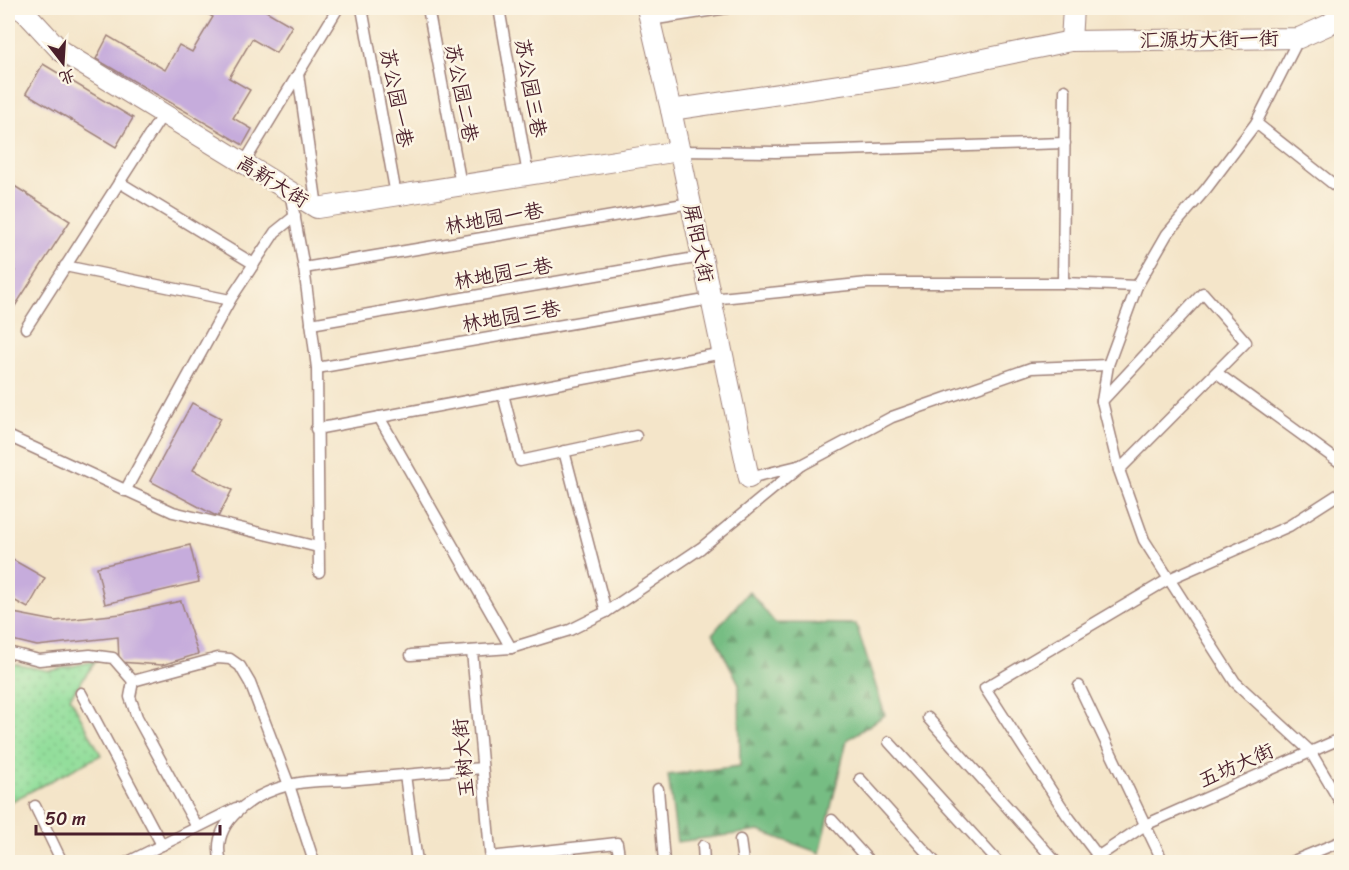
<svg xmlns="http://www.w3.org/2000/svg" width="1349" height="870" viewBox="0 0 1349 870" font-family="Sriracha,'LXGW WenKai TC',sans-serif">
  <defs>
    <pattern id="grass-dots" width="8" height="8" patternUnits="userSpaceOnUse" patternTransform="scale(1.5)"><rect width="8" height="8" fill="#93de9b"/><path d="M2 2h.1M6 6h.1" fill="none" stroke="#80be86" stroke-width="1.8" stroke-linecap="round"/></pattern>
    <pattern id="forest-firs" width="22" height="20" patternUnits="userSpaceOnUse" patternTransform="scale(1.5)"><rect width="22" height="20" fill="#76bd83"/><path d="M5 1l3.5 6h-7zM16 11l3.5 6h-7z" fill="#63996b"/></pattern>
  </defs>
  <rect width="100%" height="100%" fill="#fcf5e5"/>
  <filter id="ink" filterUnits="userSpaceOnUse"><feTurbulence type="fractalNoise" baseFrequency=".0167" numOctaves="2"/><feDisplacementMap in="SourceGraphic" scale="12" xChannelSelector="R" yChannelSelector="G"/><feConvolveMatrix kernelMatrix="1 2 1 2 8 2 1 2 1" color-interpolation-filters="sRGB"/></filter>
  <filter id="wash" filterUnits="userSpaceOnUse"><feTurbulence type="fractalNoise" baseFrequency=".008" numOctaves="4" result="noise"/><feDisplacementMap in="SourceGraphic" scale="24" xChannelSelector="R" yChannelSelector="G"/><feGaussianBlur stdDeviation="1.35" result="paint"/><feColorMatrix in="noise" values="0 0 0 0 0 0 0 0 0 0 0 0 0 0 0 0 0 1.4 0 .05"/><feComposite in="paint" operator="in"/></filter>
  <g filter="url(#wash)">
    <rect width="100%" height="100%" fill="#f4e5c9"/>
    <path fill="url(#grass-dots)" stroke="#6e7e63" stroke-width="1.5" d="M96 661 70 697 101 755 8 803V663L50 671Z"/>
    <path fill="url(#forest-firs)" stroke="#606e57" stroke-width="1.5" d="M749 591 775 623 856 624 885 715 847 740 820 853 759 831 677 842 668 775 740 766 739 684 713 633Z"/>
    <g id="blocks">
      <g fill="#c6acdc">
        <path d="M202 8H261L292 26 276 53 252 39 229 78 250 90 233 118 252 129 243 145 96 59 108 36 165 70 179 45 192 52 213 17 201 10Z"/>
        <path d="M43 64 133 118 116 147 26 93Z"/>
        <path d="M8 182 70 221 8 317V282L15 271 8 266Z"/>
        <path d="M192 403 221 418 193 470 232 490 218 517 150 481Z"/>
        <path d="M190 545 199 582 105 604 97 567Z"/>
        <path d="M8 557 45 578 28 608 8 597Z"/>
        <path d="M181 601 198 654 162 665 119 662 118 637 37 646 8 639V612L55 621 121 614Z"/>
      </g>
    </g>
  </g>
  <g filter="url(#ink)">
    <use href="#blocks" fill-opacity="0" stroke="#9f827a" stroke-width="1.5"/>
    <g fill="none" stroke-linecap="round" stroke-linejoin="round">
      <g stroke="#9f827a" stroke-width="13">
        <g id="lane">
          <path d="M362 8 396 195"/>
          <path d="M428 8 461 185"/>
          <path d="M499 8 528 175"/>
          <path d="M650 20 727 8"/>
          <path d="M1299 38 1256 123 1206 189 1167 234 1137 286 1108 365 1102 401 1119 470 1144 540 1235 682 1310 751 1342 805"/>
          <path d="M298 74 317 207"/>
          <path d="M1256 123 1342 191"/>
          <path d="M679 151 776 152 1065 143"/>
          <path d="M244 163 338 8"/>
          <path d="M119 182 254 264"/>
          <path d="M290 192 304 268 317 368 319 572"/>
          <path d="M65 266 230 300"/>
          <path d="M304 268 690 203"/>
          <path d="M1063 283 1065 90"/>
          <path d="M311 324 701 257"/>
          <path d="M26 328 163 114"/>
          <path d="M317 368 711 299 868 283H1063L1137 286"/>
          <path d="M1217 373 1342 464"/>
          <path d="M503 394 520 461 636 436"/>
          <path d="M1102 401 1203 293 1246 342 1119 470"/>
          <path d="M379 417 511 648"/>
          <path d="M316 429 723 353"/>
          <path d="M8 436 173 512 318 547"/>
          <path d="M564 451 606 612"/>
          <path d="M749 478 802 465 892 417 1031 368 1108 365"/>
          <path d="M125 491 230 300 275 232 295 216"/>
          <path d="M472 651 491 862"/>
          <path d="M8 652 39 660 90 655 113 658 133 681"/>
          <path d="M411 655 511 648 570 630 606 612 701 548 802 465"/>
          <path d="M133 681 218 658 230 659 240 666 250 683 289 785 314 862"/>
          <path d="M133 681 130 697 137 717 197 827"/>
          <path d="M1079 686 1163 862"/>
          <path d="M81 693 162 845"/>
          <path d="M928 718 1056 862"/>
          <path d="M889 742 998 862"/>
          <path d="M405 775 417 862"/>
          <path d="M860 779 935 862"/>
          <path d="M658 789 664 862"/>
          <path d="M35 806 62 862"/>
          <path d="M832 820 870 862"/>
          <path d="M740 840 743 862"/>
          <path d="M703 846 704 862"/>
          <path d="M1098 856 1067 815 985 688 1169 579 1289 526 1342 492"/>
          <path d="M490 857 617 843 620 862"/>
          <path d="M128 862 236 808"/>
          <path d="M221 862C209 821 254 794 289 785 307 780 329 781 348 780 393 776 437 772 482 768"/>
          <path d="M1090 862 1145 825 1342 738"/>
          <path d="M1291 862 1342 841"/>
        </g>
      </g>
      <g stroke="#9f827a" stroke-width="22">
        <g id="street">
          <path d="M18 8 25 12 61 51 317 208 679 151"/>
          <path d="M647 8 671 110 749 478"/>
          <path d="M1071 41 1073 8"/>
          <path d="M671 110 907 75 1071 41 1299 38 1328 25 1342 14"/>
        </g>
      </g>
      <use href="#lane" stroke="#fff" stroke-width="10"/>
      <use href="#street" stroke="#fff" stroke-width="20"/>
    </g>
  </g>
  <g text-anchor="middle" stroke-width="5" stroke-linejoin="round" paint-order="stroke">
    <g font-size="20" fill="#4a1f2b" stroke="#fcf5e5">
      <text transform="translate(1209 39) rotate(-1)" y="7">汇源坊大街一街</text>
      <text transform="translate(531 88) rotate(80)" y="7">苏公园三巷</text>
      <text transform="translate(462 93) rotate(79)" y="7">苏公园二巷</text>
      <text transform="translate(397 98) rotate(79)" y="7">苏公园一巷</text>
      <text transform="translate(273 181) rotate(32)" y="7">高新大街</text>
      <text transform="translate(494 218) rotate(-10)" y="7">林地园一巷</text>
      <text transform="translate(699 243) rotate(78)" y="7">屏阳大街</text>
      <text transform="translate(503 273) rotate(-10)" y="7">林地园二巷</text>
      <text transform="translate(511 316) rotate(-10)" y="7">林地园三巷</text>
      <text transform="translate(463 758) rotate(-95)" y="7">玉树大街</text>
      <text transform="translate(1236 765) rotate(-24)" y="7">五坊大街</text>
    </g>
  </g>
  <rect width="1349" height="870" fill="none" stroke="#fcf5e5" stroke-width="30"/>
  <g transform="translate(63 63) rotate(163)" stroke="#fcf5e5" stroke-width="4.5" paint-order="stroke">
  <path d="M0-4.5L10 22L0 15L-10 22Z" fill="#4a1f2b"/>
  <text y="-9" font-size="16" font-weight="bold" text-anchor="middle" fill="#4a1f2b">北</text>
  </g>
  <path d="M36 825v9h184v-9" fill="none" stroke="#4a1f2b" stroke-width="3"/>
  <text x="45" y="825" font-size="18" fill="#4a1f2b" stroke="#fcf5e5" stroke-width="4.5" paint-order="stroke">50 m</text>
</svg>
